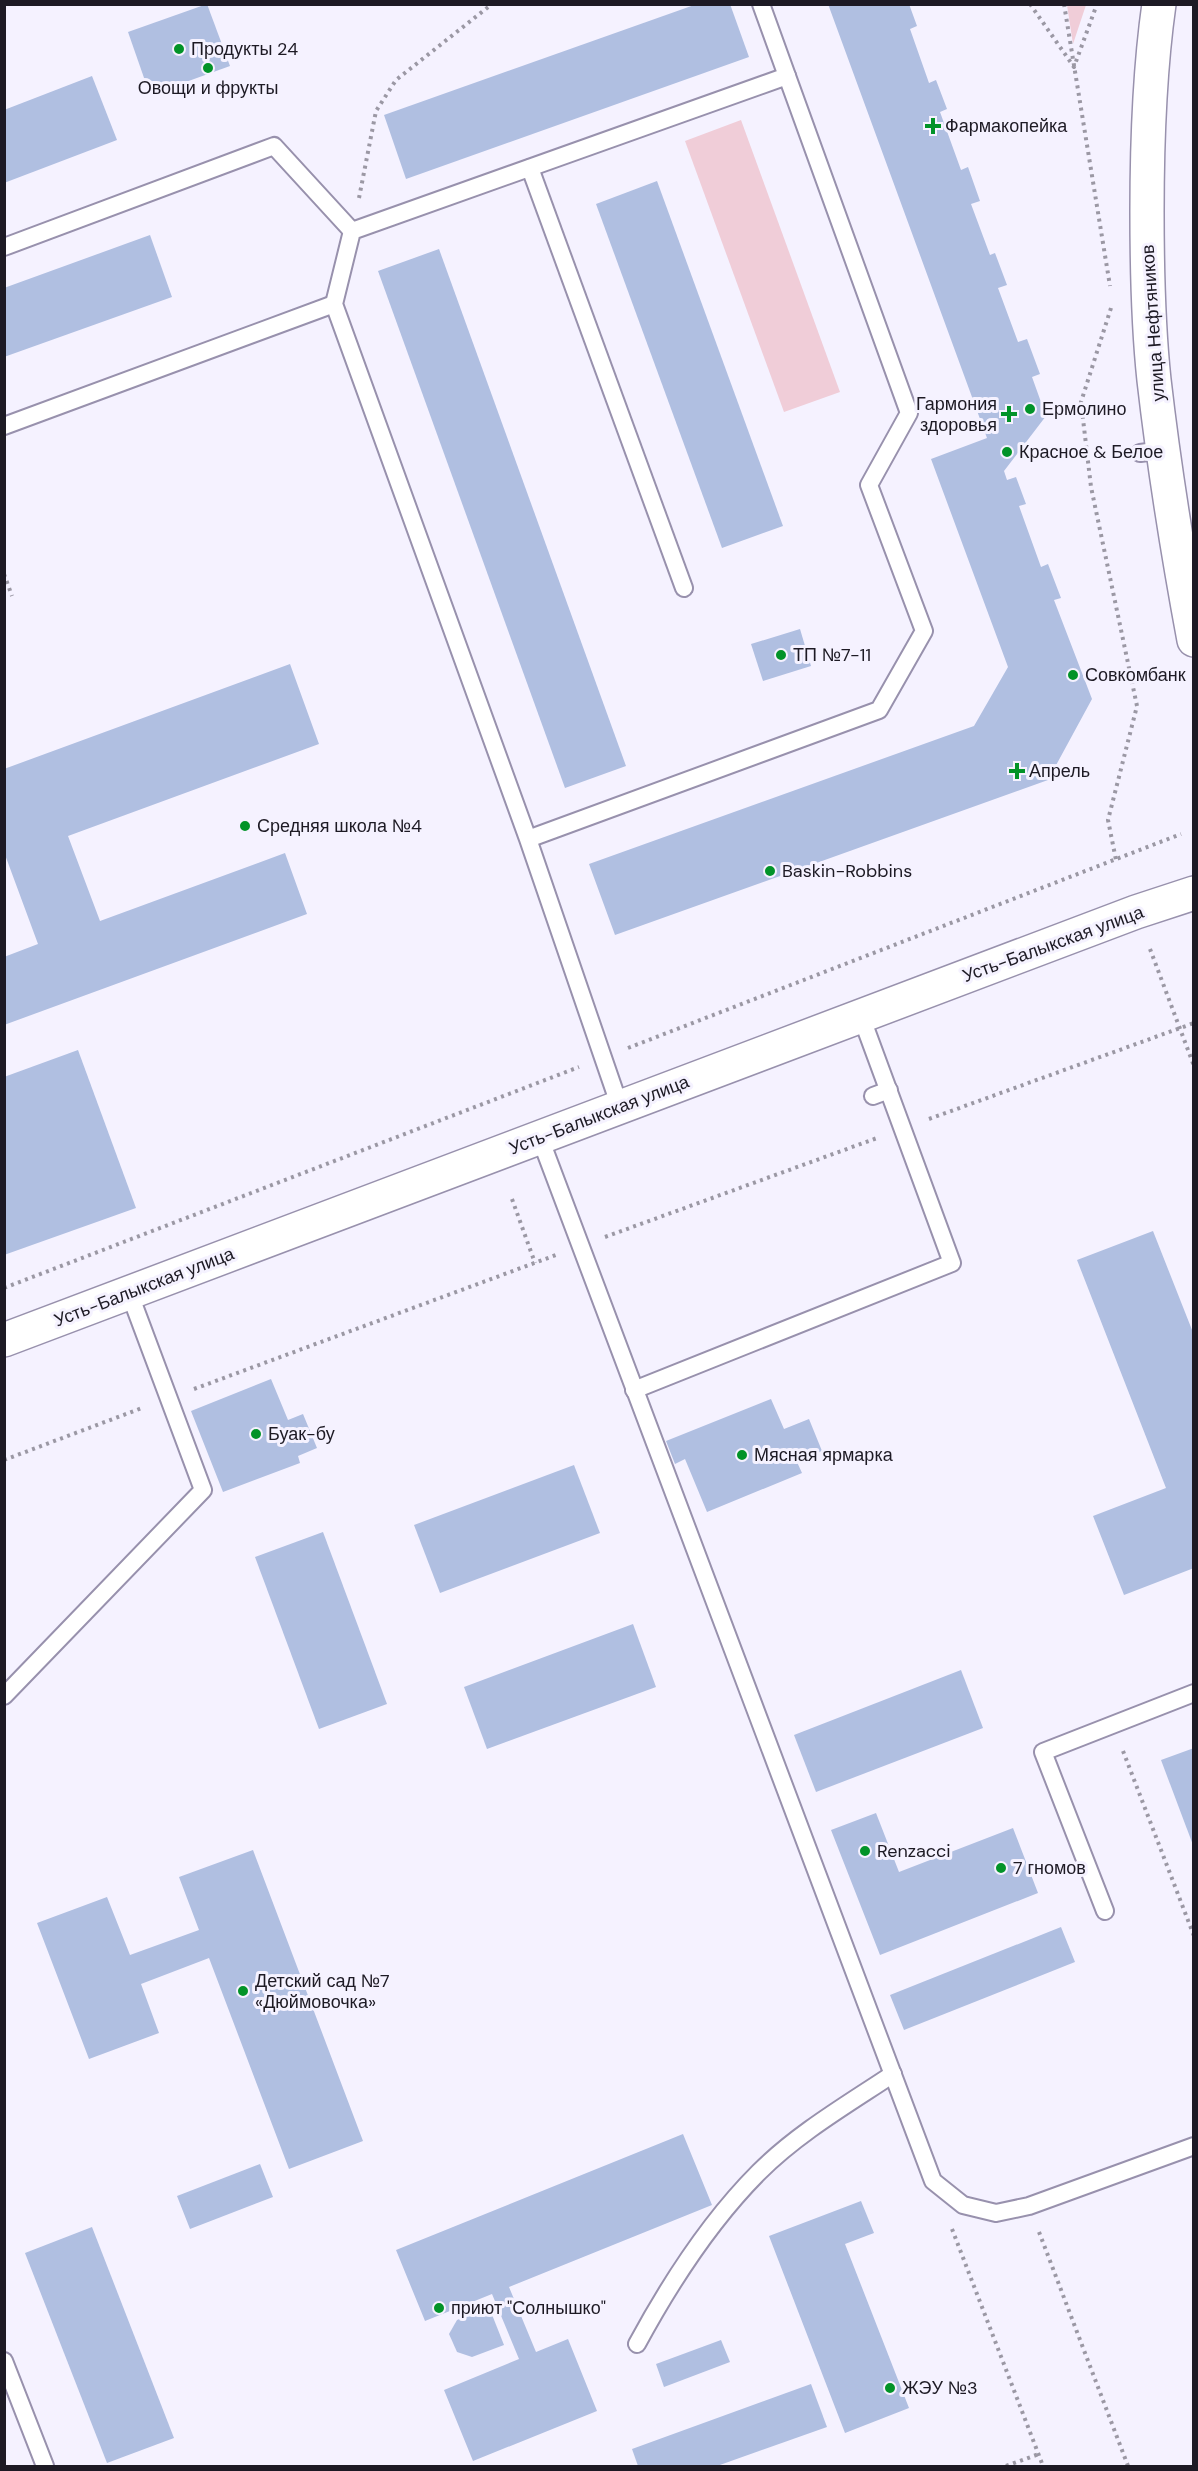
<svg xmlns="http://www.w3.org/2000/svg" width="1198" height="2471" viewBox="0 0 1198 2471" font-family="'DM Sans',sans-serif">
  <rect width="100%" height="100%" fill="#f5f2ff"/>
  <g fill="#f0cdd8">
    <path d="M1067 5H1086L1073 44Z"/>
    <path d="M741 120 840 392 784 412 685 141Z"/>
  </g>
  <g fill="#b0bfe1">
    <path d="M207 4 230 66 150 95 128 32Z"/>
    <path d="M697 4H730L749 57 406 179 384 115Z"/>
    <path d="M828 4H909L917 26 910 29 929 83 936 80 947 109 940 112 961 170 968 167 980 201 971 204 990 255 995 253 1007 285 998 288 1018 342 1027 339 1040 374 1032 377 1046 416 1004 471 1007 480 1016 477 1026 504 1019 506 1041 567 1048 564 1061 598 1054 600 1092 699 1048 780 615 935 589 864 974 726 1008 667 931 459 987 438Z"/>
    <path d="M92 76 117 140 4 183V110Z"/>
    <path d="M657 181 783 526 722 548 596 204Z"/>
    <path d="M150 235 172 297 4 357V288Z"/>
    <path d="M439 249 626 766 565 788 378 271Z"/>
    <path d="M800 629 811 666 763 681 751 644Z"/>
    <path d="M290 664 319 744 68 836 100 921 285 853 307 914 4 1025V957L38 944 4 852V769Z"/>
    <path d="M78 1050 136 1208 4 1255V1077Z"/>
    <path d="M1153 1231 1194 1335V1568L1124 1595 1093 1516 1166 1488 1077 1260Z"/>
    <path d="M271 1379 288 1420 303 1414 317 1448 298 1456 300 1463 223 1492 191 1411Z"/>
    <path d="M771 1399 784 1429 809 1419 822 1451 797 1462 802 1473 707 1512 685 1459 675 1464 666 1441Z"/>
    <path d="M574 1465 600 1533 440 1593 414 1525Z"/>
    <path d="M323 1532 387 1704 319 1729 255 1557Z"/>
    <path d="M633 1624 656 1687 487 1749 464 1687Z"/>
    <path d="M961 1670 983 1728 816 1792 794 1735Z"/>
    <path d="M1194 1748V1845H1193L1161 1760Z"/>
    <path d="M876 1813 899 1872 1013 1828 1038 1893 880 1955 831 1830Z"/>
    <path d="M253 1850 363 2141 289 2169 209 1958 141 1984 159 2033 89 2059 37 1923 107 1897 130 1955 199 1930 179 1877Z"/>
    <path d="M1061 1927 1075 1962 904 2030 890 1995Z"/>
    <path d="M683 2134 712 2205 509 2287 536 2352 568 2339 597 2411 473 2461 444 2390 519 2359 492 2294 425 2321 396 2250Z"/>
    <path d="M260 2164 273 2197 190 2229 177 2196Z"/>
    <path d="M861 2201 874 2233 845 2244 909 2408 845 2433 769 2236Z"/>
    <path d="M92 2227 174 2438 107 2463 25 2253Z"/>
    <path d="M489 2307 504 2345 472 2357 457 2352 449 2334 457 2320Z"/>
    <path d="M721 2340 730 2362 664 2387 656 2364Z"/>
    <path d="M811 2384 827 2427 717 2466H638L632 2449Z"/>
  </g>
  <g fill="none" stroke-linecap="round" stroke-linejoin="round">
    <g stroke="#9891ad" stroke-width="20">
      <g id="lane">
        <path d="M761 4 787 76"/>
        <path d="M530 168 684 588"/>
        <path d="M4 247 274 146 352 231"/>
        <path d="M4 426 334 304"/>
        <path d="M1140 453 1164 450"/>
        <path d="M528 839 879 710 924 631 869 485 909 413 787 76 352 231 334 304 528 839 620 1107"/>
        <path d="M873 1096 889 1090"/>
        <path d="M540 1138 933 2181 963 2205 996 2213 1029 2206 1194 2146"/>
        <path d="M634 1390 952 1263 861 1016"/>
        <path d="M4 1696 203 1490 129 1292"/>
        <path d="M1105 1911 1043 1752 1194 1693"/>
        <path d="M637 2344C670 2283 710 2221 759 2172 798 2133 848 2104 893 2074"/>
        <path d="M4 2361 45 2466"/>
      </g>
    </g>
    <g stroke="#9891ad" stroke-width="36">
      <path id="street" d="M4 1340 1136 912 1194 893"/>
    </g>
    <g stroke="#9891ad" stroke-width="36">
      <path id="secondary" d="M1159 4C1149 74 1147 143 1147 212 1147 268 1148 324 1154 380 1164 467 1178 554 1194 640"/>
    </g>
    <g stroke="#9b98a4" stroke-width="4" stroke-dasharray="3 4.5" stroke-linecap="butt">
      <path d="M1030 4 1074 67 1097 4"/>
      <path d="M1064 4 1110 286"/>
      <path d="M359 198 376 111 396 80 492 4"/>
      <path d="M1111 308 1081 402 1091 487 1137 706 1108 820 1116 860"/>
      <path d="M4 574 12 596"/>
      <path d="M1150 949 1194 1066"/>
      <path d="M628 1048 1181 834"/>
      <path d="M929 1119 1194 1023"/>
      <path d="M512 1199 535 1263"/>
      <path d="M605 1237 877 1138"/>
      <path d="M4 1288 579 1067"/>
      <path d="M194 1389 556 1255"/>
      <path d="M4 1460 142 1408"/>
      <path d="M1123 1751 1194 1936"/>
      <path d="M952 2229 1043 2466"/>
      <path d="M1039 2232 1128 2466"/>
      <path d="M1006 2466 1039 2454"/>
    </g>
    <use href="#lane" stroke="#fff" stroke-width="16"/>
    <use href="#street" stroke="#fff" stroke-width="33"/>
    <use href="#secondary" stroke="#fff" stroke-width="33"/>
  </g>
  <g fill="#029328" stroke="#f5f2ff" stroke-width="2">
    <circle cx="179" cy="49" r="6"/>
    <circle cx="208" cy="68" r="6"/>
    <path d="M930 117h6v6h6v6h-6v6h-6v-6h-6v-6h6z"/>
    <circle cx="1030" cy="409" r="6"/>
    <path d="M1006 405h6v6h6v6h-6v6h-6v-6h-6v-6h6z"/>
    <circle cx="1007" cy="452" r="6"/>
    <circle cx="781" cy="655" r="6"/>
    <circle cx="1073" cy="675" r="6"/>
    <path d="M1014 762h6v6h6v6h-6v6h-6v-6h-6v-6h6z"/>
    <circle cx="245" cy="826" r="6"/>
    <circle cx="770" cy="871" r="6"/>
    <circle cx="256" cy="1434" r="6"/>
    <circle cx="742" cy="1455" r="6"/>
    <circle cx="865" cy="1851" r="6"/>
    <circle cx="1001" cy="1868" r="6"/>
    <circle cx="243" cy="1991" r="6"/>
    <circle cx="439" cy="2308" r="6"/>
    <circle cx="890" cy="2388" r="6"/>
  </g>
  <g text-anchor="middle" stroke-width="6" stroke-linejoin="round" paint-order="stroke">
    <g font-size="18" fill="#1d1a24" stroke="#f5f2ff" text-anchor="start">
      <text x="191" y="55">Продукты 24</text>
      <text x="208" y="94" text-anchor="middle">Овощи и фрукты</text>
      <text x="945" y="132">Фармакопейка</text>
      <text x="997" y="410" text-anchor="end">Гармония<tspan x="997" dy="21">здоровья</tspan></text>
      <text x="1042" y="415">Ермолино</text>
      <text x="1019" y="458">Красное &amp; Белое</text>
      <text x="793" y="661">ТП №7-11</text>
      <text x="1085" y="681">Совкомбанк</text>
      <text x="1029" y="777">Апрель</text>
      <text x="257" y="832">Средняя школа №4</text>
      <text x="782" y="877">Baskin-Robbins</text>
      <text x="268" y="1440">Буак-бу</text>
      <text x="754" y="1461">Мясная ярмарка</text>
      <text x="877" y="1857">Renzacci</text>
      <text x="1013" y="1874">7 гномов</text>
      <text x="255" y="1987">Детский сад №7<tspan x="255" dy="21">«Дюймовочка»</tspan></text>
      <text x="451" y="2314">приют "Солнышко"</text>
      <text x="902" y="2394">ЖЭУ №3</text>
    </g>
    <g font-size="18" fill="#1d1a24" stroke="#f5f2ff">
      <text transform="translate(1153 323) rotate(-94)" y="6">улица Нефтяников</text>
      <text transform="translate(1053 944) rotate(-20)" y="6">Усть-Балыкская улица</text>
      <text transform="translate(599 1115) rotate(-21)" y="6">Усть-Балыкская улица</text>
      <text transform="translate(144 1287) rotate(-21)" y="6">Усть-Балыкская улица</text>
    </g>
  </g>
  <rect width="1198" height="2471" fill="none" stroke="#1d1a24" stroke-width="12"/>
</svg>
